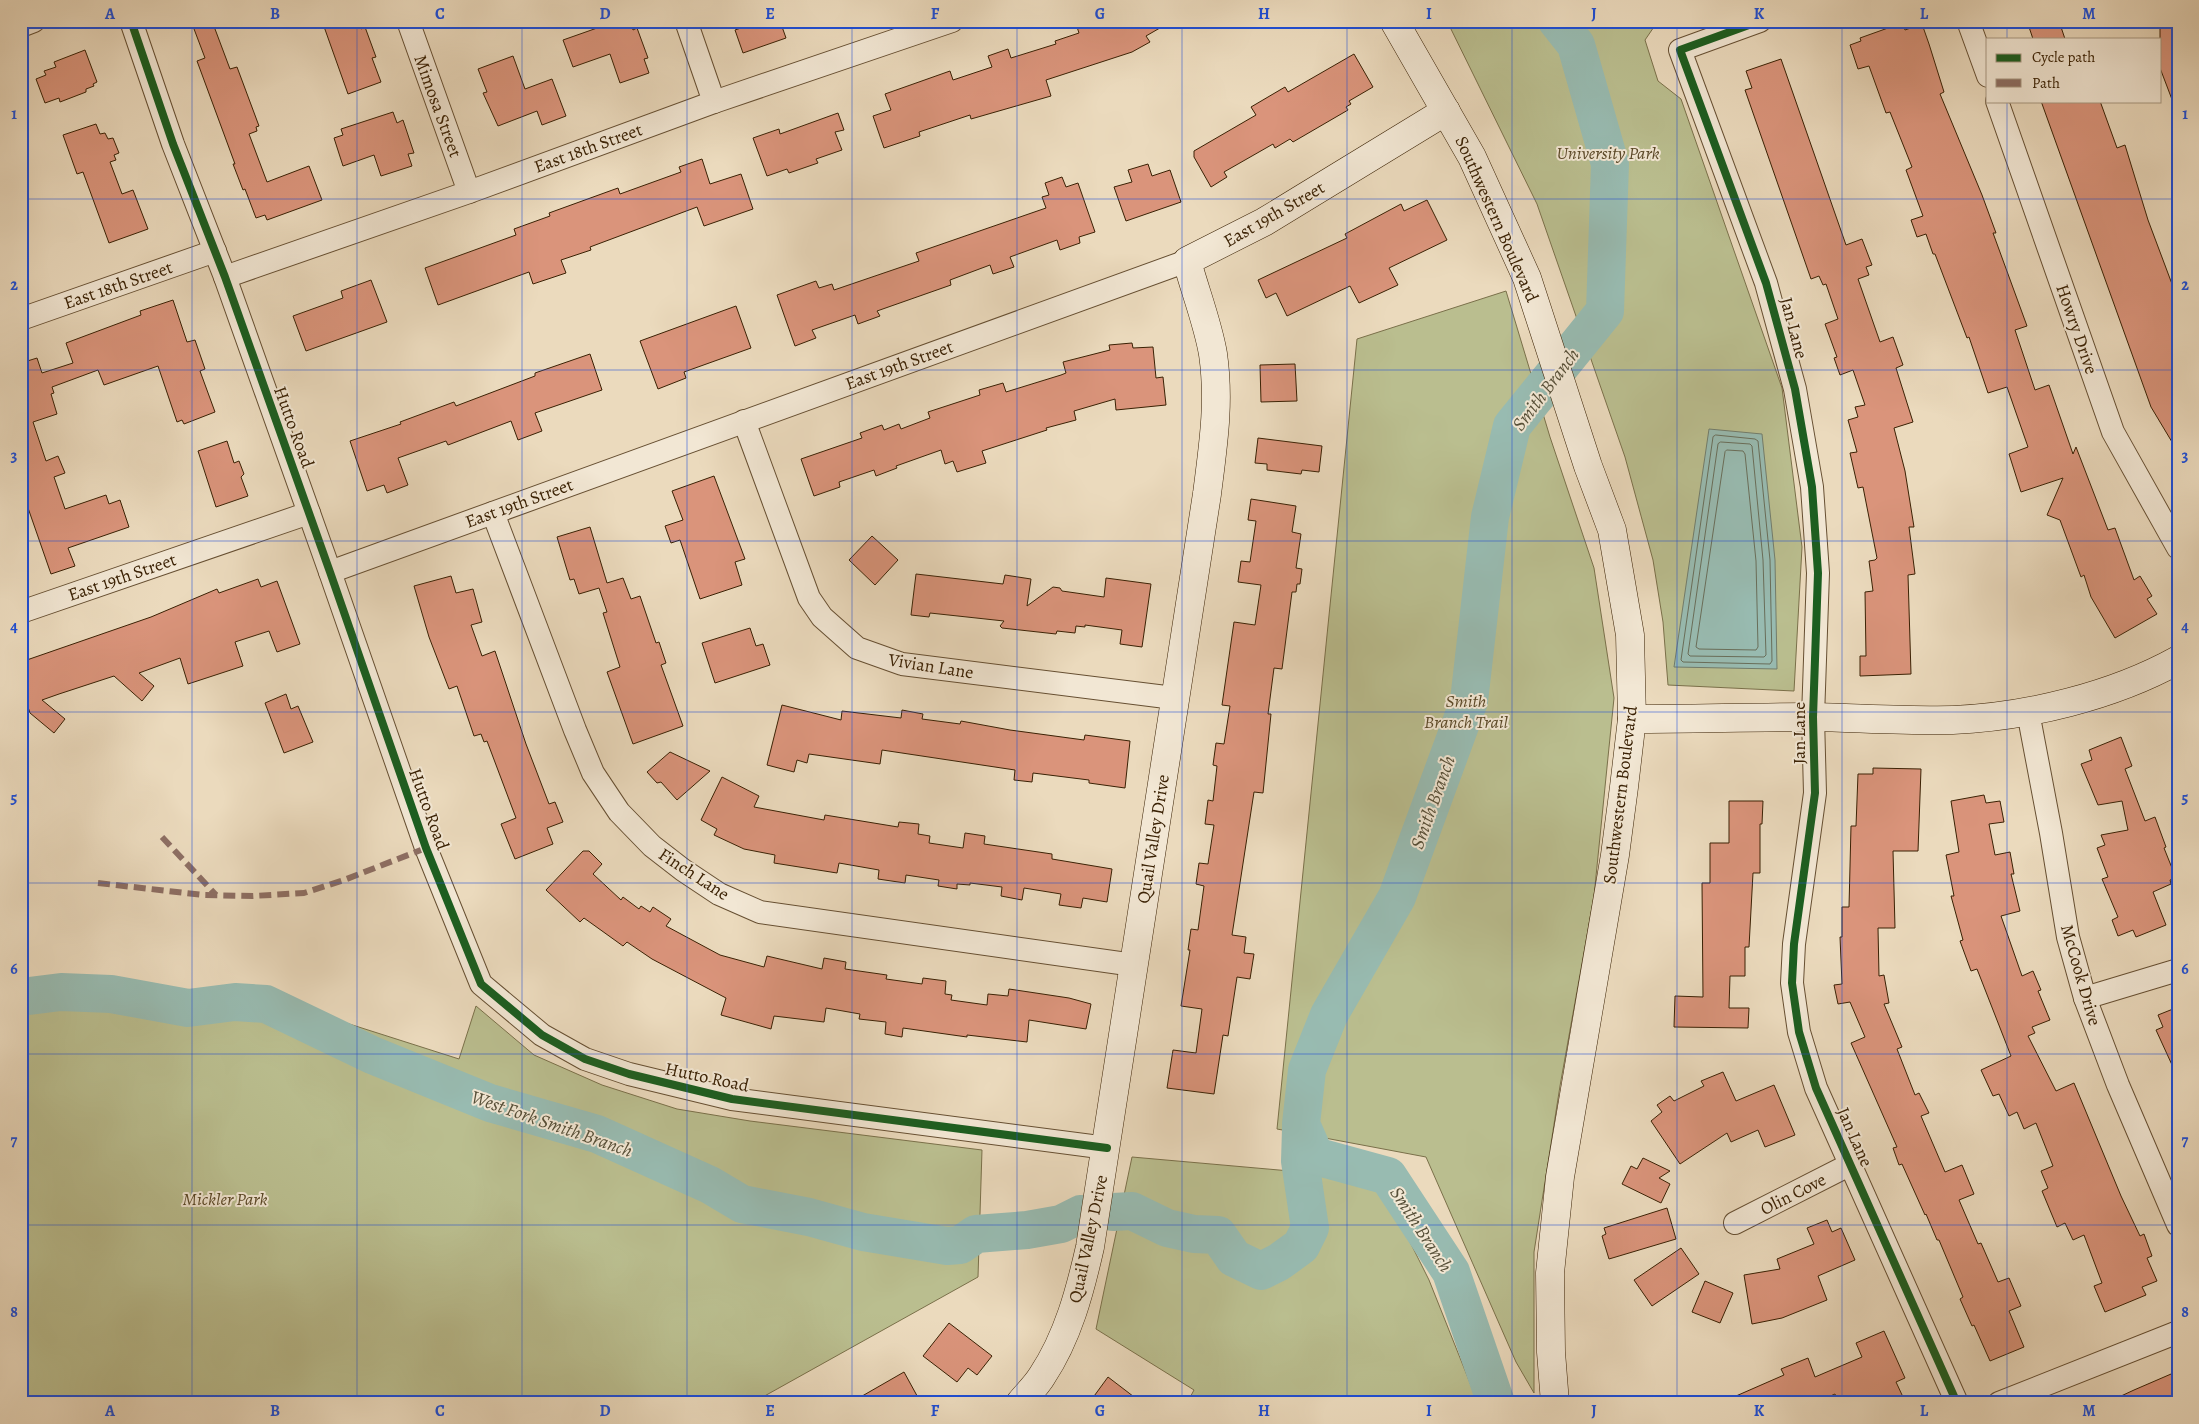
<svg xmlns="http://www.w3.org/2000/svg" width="2199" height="1424" viewBox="0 0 2199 1424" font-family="Alegreya,serif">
  <rect width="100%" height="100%" fill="#ebdabd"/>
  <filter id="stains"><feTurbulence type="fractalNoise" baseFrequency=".004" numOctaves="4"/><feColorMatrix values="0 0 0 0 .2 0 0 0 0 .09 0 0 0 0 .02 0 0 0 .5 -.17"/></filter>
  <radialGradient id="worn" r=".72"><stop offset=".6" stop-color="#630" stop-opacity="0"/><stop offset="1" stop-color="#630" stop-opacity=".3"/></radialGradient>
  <g fill="#babe8f" stroke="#7a704a">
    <path d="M1447 21H1658L1645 40 1658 81 1681 99 1782 388 1802 547 1794 691 1668 685 1663 622 1653 560 1625 457 1537 204Z"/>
    <path d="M1506 291 1550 437 1594 568 1614 698 1594 896 1560 1086 1534 1252V1393L1516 1362 1426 1157 1277 1129 1357 339Z"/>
    <path d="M40 985 249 992 459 1059 476 1006 534 1055 602 1085 677 1109 750 1121 982 1150 978 1277 752 1403H21V989Z"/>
    <path d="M1132 1157 1369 1178 1393 1208 1429 1280 1478 1403H1187L1194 1390 1096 1329Z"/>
  </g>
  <path fill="#98bbb1" stroke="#727d6c" d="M1709 429 1762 434 1775 560 1777 669 1674 667Z"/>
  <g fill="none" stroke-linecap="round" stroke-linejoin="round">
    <g stroke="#696e5a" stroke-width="1">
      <path d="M1716 435 1755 439 1758 441 1770 560 1772 661 1770 664 1683 662 1681 660 1713 437Z"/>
      <path d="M1721 442 1750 444 1752 446 1763 560 1766 655 1764 657 1690 656 1688 654 1718 444Z"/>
      <path d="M1727 450 1743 451 1745 454 1756 561 1758 647 1756 650 1699 649 1696 647 1725 452Z"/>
    </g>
    <g stroke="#98bbb1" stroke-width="38">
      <path d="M21 997 61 992 111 994 188 1008 235 1002 266 1004 372 1055 490 1103 597 1134 710 1185 742 1204 809 1217 863 1232 947 1246 960 1245 976 1234 1027 1230 1061 1224 1081 1214"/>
      <path d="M1113 1212 1132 1211 1167 1228 1194 1234 1218 1235 1234 1258 1261 1271 1279 1262 1301 1246 1310 1228 1300 1161 1301 1129"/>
      <path d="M1496 1403 1451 1272 1388 1176 1315 1156 1301 1124 1307 1070 1329 1015 1397 897 1469 701 1490 517 1512 426 1605 311 1610 164 1576 45 1557 21"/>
    </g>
  </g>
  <g fill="#da947b" stroke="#3a2104">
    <path d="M191 21H212L230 69 237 67 259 126 256 127 257 131 249 134 267 182 309 166 322 200 267 220 265 215 256 218 245 189 243 190 233 164H235L197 61 205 58Z"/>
    <path d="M322 21H359L361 29 365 27 376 57 372 58 381 82 348 94Z"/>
    <path d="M617 21H630L633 30 637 28 648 58 644 59 649 73 620 83 610 54 573 67 563 40Z"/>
    <path d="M739 21H780L786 38 743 53 735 30 741 28Z"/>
    <path d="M1075 21H1172L1146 36 1150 42 1132 52 1046 80 1051 96 971 119 970 115 919 132 920 136 884 148 873 116 891 110 885 94 950 71 953 80 992 67 988 56 1008 49 1011 58 1056 44 1055 41 1079 33Z"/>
    <path d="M2027 21H2059L2065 39H2033Z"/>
    <path d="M2174 21H2178V110H2176L2160 68V26Z"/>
    <path d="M1902 23 1905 30 1922 24 1929 44 1944 92 1940 94 1982 195 1996 233H1993L2027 326 2015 330 2035 390 2049 385 2073 454 2076 447 2108 530 2115 528 2134 580 2140 576 2152 596 2147 599 2157 614 2115 638 2091 597 2084 575 2081 577 2060 520 2047 515 2063 478 2021 492 2009 454 2028 447 2007 387 1988 393 1969 337 1967 338 1935 254H1933L1926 234 1917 237 1911 220 1923 216 1906 170 1912 167 1890 112 1886 113 1869 66 1858 69 1850 45 1861 41 1860 38Z"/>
    <path d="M85 50 97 82 93 84 94 86 86 89V92L60 102 59 98 45 103 36 79 46 75 44 71 56 67 54 62Z"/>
    <path d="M1354 54 1373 87 1349 101 1351 104 1346 107 1348 110 1293 142 1290 139 1275 148 1273 144 1224 172 1227 177 1211 187 1194 157V151L1256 115 1251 107 1285 87 1288 92Z"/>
    <path d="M513 56 525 89 552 79 566 116 542 125 537 111 498 126 483 93 487 92 478 69Z"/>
    <path d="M1781 59 1846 245 1862 239 1872 265 1866 267 1869 275 1858 279 1880 342 1893 337 1903 365 1896 368 1913 422 1894 428 1905 471 1914 527H1909L1915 574 1908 575 1911 674 1860 676V656H1866L1865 592 1873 591 1869 561 1875 560 1877 558 1863 487 1858 488 1850 453 1857 452 1848 420 1858 417 1855 407 1865 405 1853 370 1840 375 1834 358 1837 357 1825 324 1838 319 1826 284 1823 285 1819 276 1811 279 1745 90 1752 88 1746 71Z"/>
    <path d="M2041 101H2100L2117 148 2125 145 2148 220 2178 300V452L2151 407Z"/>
    <path d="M393 112 397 123 403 120 414 153 408 154 412 166 381 176 374 155 343 166 334 138 343 135 341 129Z"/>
    <path d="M838 113 844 130 835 132 842 150 816 159 818 163 789 173 787 169 767 176 753 138 779 129 780 134Z"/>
    <path d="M96 124 100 134 105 133 108 139 113 138 119 153 114 155 116 160 110 162 122 194 133 190 148 229 109 243 83 172 77 174 63 135Z"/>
    <path d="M702 159 710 184 741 174 753 209 704 226 697 207 590 247 591 250 561 260 566 273 533 284 529 272 438 305 425 268 516 235 514 229 550 216 549 213 618 188 620 194 681 172 679 167Z"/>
    <path d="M1148 164 1152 176 1170 170 1181 202 1126 221 1114 187 1132 182 1128 170Z"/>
    <path d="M1062 177 1066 187 1078 183 1095 232 1079 237 1080 243 1060 250 1057 240 1010 257 1014 267 993 274 990 265 950 280 951 285 877 311 880 316 858 324 855 315 812 330 816 338 795 346 777 295 816 281 819 288 832 284 834 290 919 261 916 253 1046 208 1042 197 1049 195 1045 183Z"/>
    <path d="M1427 200 1447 240 1389 268 1398 285 1359 303 1350 286 1287 316 1276 293 1266 298 1258 280 1347 238 1345 234 1401 204 1404 211Z"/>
    <path d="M371 280 387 322 306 351 293 316 343 298 341 291Z"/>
    <path d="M173 300 187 342 195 340 205 369 200 371 215 412 184 424 182 420 177 422 158 366 104 385 98 370 52 387 54 393 51 394 57 414 33 422 46 461 58 456 65 473 54 477 65 509 106 495 109 504 120 500 129 527 68 548 75 566 51 574 27 505 21 507V363L37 358 42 373 73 363 66 343 141 315 140 311Z"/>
    <path d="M736 306 751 348 684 372 686 378 658 389 640 341Z"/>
    <path d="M1132 343 1133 348 1153 347 1156 378 1163 377 1166 405 1116 410 1115 399 1074 411 1076 420 1046 428 1047 430 982 451 986 463 957 472 953 461 945 464 941 450 896 466 897 468 876 476 874 470 839 482 840 487 814 496 801 459 862 438 860 433 882 425 884 430 899 424 901 429 930 418 928 412 980 395 979 390 1003 383 1006 392 1061 375 1066 373 1063 362 1110 350 1109 345Z"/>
    <path d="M590 354 602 390 535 413 542 431 518 440 511 421 448 445 446 441 398 458 408 485 387 493 384 485 367 491 350 441 401 424 400 422 454 402 456 406 535 376V373Z"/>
    <path d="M1295 364 1297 401 1261 402 1260 365Z"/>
    <path d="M1258 438 1322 446 1319 472 1302 470 1301 474 1267 470V464L1255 463Z"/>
    <path d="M227 441 234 463 239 461 244 474 241 477 248 496 216 507 198 451Z"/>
    <path d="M714 476 745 559 735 562 742 585 700 599 680 540 671 543 665 526 683 520 672 491Z"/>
    <path d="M1251 499 1296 506 1292 532 1301 534 1296 568 1302 569 1300 584H1297L1296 592H1292L1282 669 1274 668 1268 714H1271L1263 793 1254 792 1232 935 1246 937 1244 953 1254 954 1250 979 1237 977 1228 1036 1223 1035 1214 1094 1167 1088 1173 1050 1196 1053 1202 1009 1181 1006 1190 950H1188L1191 929 1198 930 1204 886 1196 884 1199 863 1208 864 1214 825 1205 824 1208 800 1213 801 1217 766 1213 765 1216 743 1224 744 1230 706 1222 705 1234 622 1255 625 1261 585 1238 582 1241 561 1250 562 1256 521 1248 520Z"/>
    <path d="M590 527 607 583 623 578 631 599 640 596 656 643 659 642 666 663 661 665 683 726 633 744 607 672 620 667 603 613 607 612 599 588 579 594 574 579 570 580 557 537Z"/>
    <path d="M872 536 898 560 875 585 849 560Z"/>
    <path d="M916 574 1003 584 1005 575 1031 579 1027 606 1053 587 1060 588 1062 591 1104 597 1106 578 1151 584 1142 647 1120 644 1122 630 1085 625V627L1076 626 1075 633 1057 631 1056 634 1002 628 1000 626 1004 621 930 613 929 617 911 615Z"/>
    <path d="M451 576 456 593 473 589 482 622 471 625 482 656 495 651 526 744 549 804 555 802 563 822 547 828 553 844 515 859 501 824 516 818 487 741 484 742 481 734 474 736 457 686 449 689 429 637 414 586Z"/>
    <path d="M258 579 261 587 277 581 300 644 277 652 269 631 235 642 243 666 188 684 180 658 139 673 154 686 142 701 114 676 59 694 42 700 65 719 54 733 30 713 21 686V662L151 617 217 589 219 593Z"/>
    <path d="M750 628 756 646 763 644 770 665 715 683 702 643Z"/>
    <path d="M286 694 291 709 298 706 313 742 284 753 265 703Z"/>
    <path d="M782 705 841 720 842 711 901 718 902 710 923 714 922 719 960 724 961 721 1010 730 1084 740 1085 735 1130 741 1125 788 1089 783V780L1033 773 1032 782 1014 780 1015 770 882 750 880 764 809 754 807 763 797 760 794 772 767 765Z"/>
    <path d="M2121 737 2132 766 2125 769 2145 821 2155 817 2166 847 2164 848 2176 878 2170 880 2171 884 2153 892 2166 925 2136 937 2133 930 2118 936 2112 920 2118 917 2102 879 2108 877 2097 848 2105 845 2101 835 2128 830 2122 801 2098 805 2081 764 2092 760 2089 750Z"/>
    <path d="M670 752 710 771 677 800 661 782 657 783 647 772Z"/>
    <path d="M1873 768 1921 769 1918 851H1893L1895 928H1878L1879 976 1884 975 1889 1003 1884 1004 1902 1047 1897 1049 1915 1095 1919 1093 1929 1113 1921 1116 1945 1172 1962 1165 1974 1194 1959 1200 1978 1244 1981 1243 1998 1282 2009 1278 2021 1306 2009 1311 2024 1347 1990 1361 1974 1325 1972 1326 1960 1299 1963 1297 1939 1240H1937L1926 1214 1925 1215 1902 1164 1899 1165 1893 1148 1897 1147 1851 1043 1865 1037 1850 1002 1838 1004 1834 985 1842 984 1840 937H1842V907H1849L1851 826H1856L1858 774H1873Z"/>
    <path d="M722 777 759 796 754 807 824 820 825 815 898 827 899 822 919 824 918 834 930 836 929 843 963 848 965 833 985 836 984 844 1052 854V859L1112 869 1107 902 1083 898 1081 908 1059 905 1061 894 1024 888 1022 900 1001 896 1002 887 970 883V885L957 884V889L938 886 939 880 906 875 905 883 878 879 879 870 839 863 837 873 774 863 775 855 744 849 714 835 717 829 701 820Z"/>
    <path d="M1984 795 1986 803 2000 801 2004 822 1989 824 1995 855 2010 852 2014 874H2011L2020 911 2001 916 2022 976 2033 971 2041 990 2038 991 2050 1020 2032 1027 2035 1033 2028 1036 2056 1091 2074 1083 2121 1196 2140 1236 2144 1234 2152 1256 2147 1258 2157 1281 2142 1287 2146 1295 2105 1312 2094 1286 2102 1283 2084 1235 2073 1240 2065 1223 2057 1227 2042 1191 2048 1188 2041 1171 2053 1166 2036 1123 2024 1129 2017 1112 2009 1116 1999 1094 1993 1096 1981 1070 2011 1056 1977 969 1971 971 1960 941 1963 940 1951 896H1954L1946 855 1959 852 1951 801Z"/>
    <path d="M1729 801H1763L1762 824H1760V873H1753L1749 947H1745V976H1730L1729 1008H1749L1748 1028 1674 1027 1675 996 1703 997 1702 883H1710V843H1729Z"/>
    <path d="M583 851H589L602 864 593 874 621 900 623 897 639 909 641 906 650 912 653 907 671 919 666 926 720 955 764 967 767 956 822 969 824 958 846 962 845 969 887 975 886 979 922 984 923 978 946 981 945 994 952 995 951 1000 987 1005 988 994 1008 996 1009 989 1069 998 1091 1004 1086 1029 1029 1020 1027 1042 967 1035V1037L903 1028 902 1037 885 1034 886 1022 859 1019 860 1014 826 1008 824 1022 774 1016 771 1029 721 1015 726 998 652 959 627 942 623 946 584 918 580 922 546 890Z"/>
    <path d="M2178 1007V1078L2156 1030 2163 1027 2158 1015Z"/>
    <path d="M1723 1072 1736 1101 1774 1085 1795 1135 1765 1147 1758 1130 1731 1142 1727 1133 1680 1164 1651 1121 1662 1112 1657 1105 1670 1096 1674 1101 1704 1086 1701 1081Z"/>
    <path d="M1643 1158 1670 1171 1659 1178 1670 1184 1661 1203 1622 1184 1631 1166 1637 1169Z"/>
    <path d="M1667 1208 1676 1239 1609 1259 1602 1236 1606 1234 1604 1228Z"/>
    <path d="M1827 1220 1832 1232 1841 1228 1855 1260 1818 1276 1827 1300 1782 1318 1752 1324 1744 1275 1780 1269 1777 1259 1814 1244 1807 1228Z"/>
    <path d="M1681 1248 1699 1274 1652 1306 1634 1280Z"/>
    <path d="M1705 1281 1733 1293 1720 1323 1692 1312Z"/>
    <path d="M949 1323 992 1356 977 1375 968 1368 957 1382 923 1356Z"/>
    <path d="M1884 1331 1905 1378 1896 1382 1903 1397 1888 1403H1839L1835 1394 1814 1403H1720L1784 1375 1781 1369 1808 1358 1815 1377 1862 1357 1856 1343Z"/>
    <path d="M2178 1371V1403H2106L2134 1390Z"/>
    <path d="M904 1372 921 1403H850Z"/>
    <path d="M1108 1377 1142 1403H1089Z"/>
  </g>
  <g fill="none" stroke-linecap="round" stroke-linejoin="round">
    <g stroke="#664f32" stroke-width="24">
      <g id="street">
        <path d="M131 21 173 144 225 277 330 572 426 848 481 984 542 1035 585 1059 629 1074 732 1099 1107 1148"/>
        <path d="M408 21 469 192"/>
        <path d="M686 21 714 102"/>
        <path d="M1760 21 1680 50 1766 283 1795 389 1812 487 1818 573 1813 717 1815 793 1794 944 1792 983 1799 1032 1816 1088 1957 1403"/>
        <path d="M1968 21 1988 76"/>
        <path d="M21 26 34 21"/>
        <path d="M1997 101 2113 432 2178 548"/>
        <path d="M225 277 469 192 714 102 952 21"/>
        <path d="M21 319 215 251"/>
        <path d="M744 421 809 598 822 617 857 648 902 664 1174 698"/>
        <path d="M493 513 575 730 593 773 619 812 652 846 683 870 719 894 760 912 1134 965"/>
        <path d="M330 572 1187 261"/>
        <path d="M21 612 309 513"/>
        <path d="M2028 712 2051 833 2068 937 2085 998 2118 1085 2178 1225"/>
        <path d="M2085 998 2178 970"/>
        <path d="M1735 1223 1851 1164"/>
        <path d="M1999 1403 2178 1332"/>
      </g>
    </g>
    <g stroke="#3a2104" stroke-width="29">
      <g id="secondary">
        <path d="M1394 21 1472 157 1527 278 1588 466 1612 530 1630 635 1632 719 1624 787 1615 855 1560 1177 1550 1273 1551 1352 1555 1403"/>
        <path d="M1632 719C1693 719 1753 717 1813 717 1860 718 1907 721 1953 720 2027 717 2113 696 2178 660"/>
        <path d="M1020 1403C1027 1394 1036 1386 1042 1376 1068 1337 1080 1291 1090 1247L1207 494C1213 446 1220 403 1213 354 1208 324 1195 291 1187 261L1264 222 1446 111"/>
      </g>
    </g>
    <use href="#street" stroke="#f2e7d4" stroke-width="22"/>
    <use href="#secondary" stroke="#f2e7d4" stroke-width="28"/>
    <g stroke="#8d6e63" stroke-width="6" stroke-dasharray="12 6" stroke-linecap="butt">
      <path d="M162 837 216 895"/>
      <path d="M98 883 203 895 253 896 304 893 344 880 426 848"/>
    </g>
    <g stroke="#f2e7d4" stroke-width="11">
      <g id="cycleway">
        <path d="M131 21 173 144 225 277 330 572 426 848 481 984 542 1035 585 1059 629 1074 732 1099 1107 1148"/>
        <path d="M1760 21 1680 50 1766 283 1795 389 1812 487 1818 573 1813 717 1815 793 1794 944 1792 983 1799 1032 1816 1088 1957 1403"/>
      </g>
    </g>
    <use href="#cycleway" stroke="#1b5e20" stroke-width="8"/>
  </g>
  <path fill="none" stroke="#1d4ed8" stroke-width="1" stroke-opacity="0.55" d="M192 21V1403M357 21V1403M522 21V1403M687 21V1403M852 21V1403M1017 21V1403M1182 21V1403M1347 21V1403M1512 21V1403M1677 21V1403M1842 21V1403M2007 21V39M2007 101V1403M21 199H2178M21 370H2178M21 541H2178M21 712H2178M21 883H2178M21 1054H2178M21 1225H2178"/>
  <g text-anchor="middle" stroke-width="4" stroke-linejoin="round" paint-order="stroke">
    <g font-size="18" fill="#3a2104" stroke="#f2e7d4">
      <text transform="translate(438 106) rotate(70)" y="6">Mimosa Street</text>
      <text transform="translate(588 148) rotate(-20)" y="6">East 18th Street</text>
      <text transform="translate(1274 214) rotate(-30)" y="6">East 19th Street</text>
      <text transform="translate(1497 219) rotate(66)" y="6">Southwestern Boulevard</text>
      <text transform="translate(118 285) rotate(-19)" y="6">East 18th Street</text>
      <text transform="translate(1794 328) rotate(75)" y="6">Jan Lane</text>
      <text transform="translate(2077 329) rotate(71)" y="6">Howry Drive</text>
      <text transform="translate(899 365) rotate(-20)" y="6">East 19th Street</text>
      <text transform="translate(294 427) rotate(70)" y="6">Hutto Road</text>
      <text transform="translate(519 503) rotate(-20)" y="6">East 19th Street</text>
      <text transform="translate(122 577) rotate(-19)" y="6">East 19th Street</text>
      <text transform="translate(931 666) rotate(9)" y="6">Vivian Lane</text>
      <text transform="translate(1799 733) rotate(-90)" y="6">Jan Lane</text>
      <text transform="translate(1620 795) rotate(-83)" y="6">Southwestern Boulevard</text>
      <text transform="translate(429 809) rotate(70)" y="6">Hutto Road</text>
      <text transform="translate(1153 839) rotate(-81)" y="6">Quail Valley Drive</text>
      <text transform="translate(694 874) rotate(33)" y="6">Finch Lane</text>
      <text transform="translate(2081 975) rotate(74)" y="6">McCook Drive</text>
      <text transform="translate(707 1077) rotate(12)" y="6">Hutto Road</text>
      <text transform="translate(1855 1137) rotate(66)" y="6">Jan Lane</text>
      <text transform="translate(1793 1194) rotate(-27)" y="6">Olin Cove</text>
      <text transform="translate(1088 1239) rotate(-78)" y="6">Quail Valley Drive</text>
    </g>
    <g font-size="18" font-style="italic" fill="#5a4827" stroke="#f2e7d4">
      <text x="1608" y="159">University Park</text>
      <text x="1466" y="707">Smith<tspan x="1466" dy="21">Branch Trail</tspan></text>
      <text x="225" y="1205">Mickler Park</text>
    </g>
    <g font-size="19" font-style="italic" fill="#564f38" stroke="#f2e7d4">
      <text transform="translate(1545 389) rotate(-53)" y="7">Smith Branch</text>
      <text transform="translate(1432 802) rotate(-70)" y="7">Smith Branch</text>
      <text transform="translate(552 1123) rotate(19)" y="7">West Fork Smith Branch</text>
      <text transform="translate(1422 1229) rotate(57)" y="7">Smith Branch</text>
    </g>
  </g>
  <rect width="2199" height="1424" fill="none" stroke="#ebdabd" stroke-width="55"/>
  <rect x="1986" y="38" width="175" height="65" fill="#f2e7d4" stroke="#a89881"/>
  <rect x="1996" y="54" width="25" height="8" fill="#1b5e20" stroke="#a89881"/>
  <text x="2032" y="62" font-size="15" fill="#3a2104">Cycle path</text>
  <rect x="1996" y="79" width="25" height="8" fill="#8d6e63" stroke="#a89881"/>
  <text x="2032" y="88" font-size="15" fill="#3a2104">Path</text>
  <rect x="28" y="28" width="2144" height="1368" fill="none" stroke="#1d4ed8" stroke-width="2"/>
  <g font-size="16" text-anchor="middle" font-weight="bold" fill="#1d4ed8">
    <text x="110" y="19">A</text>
    <text x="275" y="19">B</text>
    <text x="440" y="19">C</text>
    <text x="605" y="19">D</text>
    <text x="770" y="19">E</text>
    <text x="935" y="19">F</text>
    <text x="1100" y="19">G</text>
    <text x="1264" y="19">H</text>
    <text x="1429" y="19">I</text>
    <text x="1594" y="19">J</text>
    <text x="1759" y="19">K</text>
    <text x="1924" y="19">L</text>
    <text x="2089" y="19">M</text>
    <text x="14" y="119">1</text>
    <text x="2185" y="119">1</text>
    <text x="14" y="290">2</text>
    <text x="2185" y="290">2</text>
    <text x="14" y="461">3</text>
    <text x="2185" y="461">3</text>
    <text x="14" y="632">4</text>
    <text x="2185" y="632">4</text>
    <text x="14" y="803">5</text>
    <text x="2185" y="803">5</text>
    <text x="14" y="974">6</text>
    <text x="2185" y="974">6</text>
    <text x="14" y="1146">7</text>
    <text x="2185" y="1146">7</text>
    <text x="14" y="1317">8</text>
    <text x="2185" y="1317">8</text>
    <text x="110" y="1416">A</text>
    <text x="275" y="1416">B</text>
    <text x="440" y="1416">C</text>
    <text x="605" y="1416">D</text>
    <text x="770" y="1416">E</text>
    <text x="935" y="1416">F</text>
    <text x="1100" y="1416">G</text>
    <text x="1264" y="1416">H</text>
    <text x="1429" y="1416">I</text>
    <text x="1594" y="1416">J</text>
    <text x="1759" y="1416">K</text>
    <text x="1924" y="1416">L</text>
    <text x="2089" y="1416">M</text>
  </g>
  <rect width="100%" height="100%" filter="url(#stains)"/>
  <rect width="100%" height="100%" fill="url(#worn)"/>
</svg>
